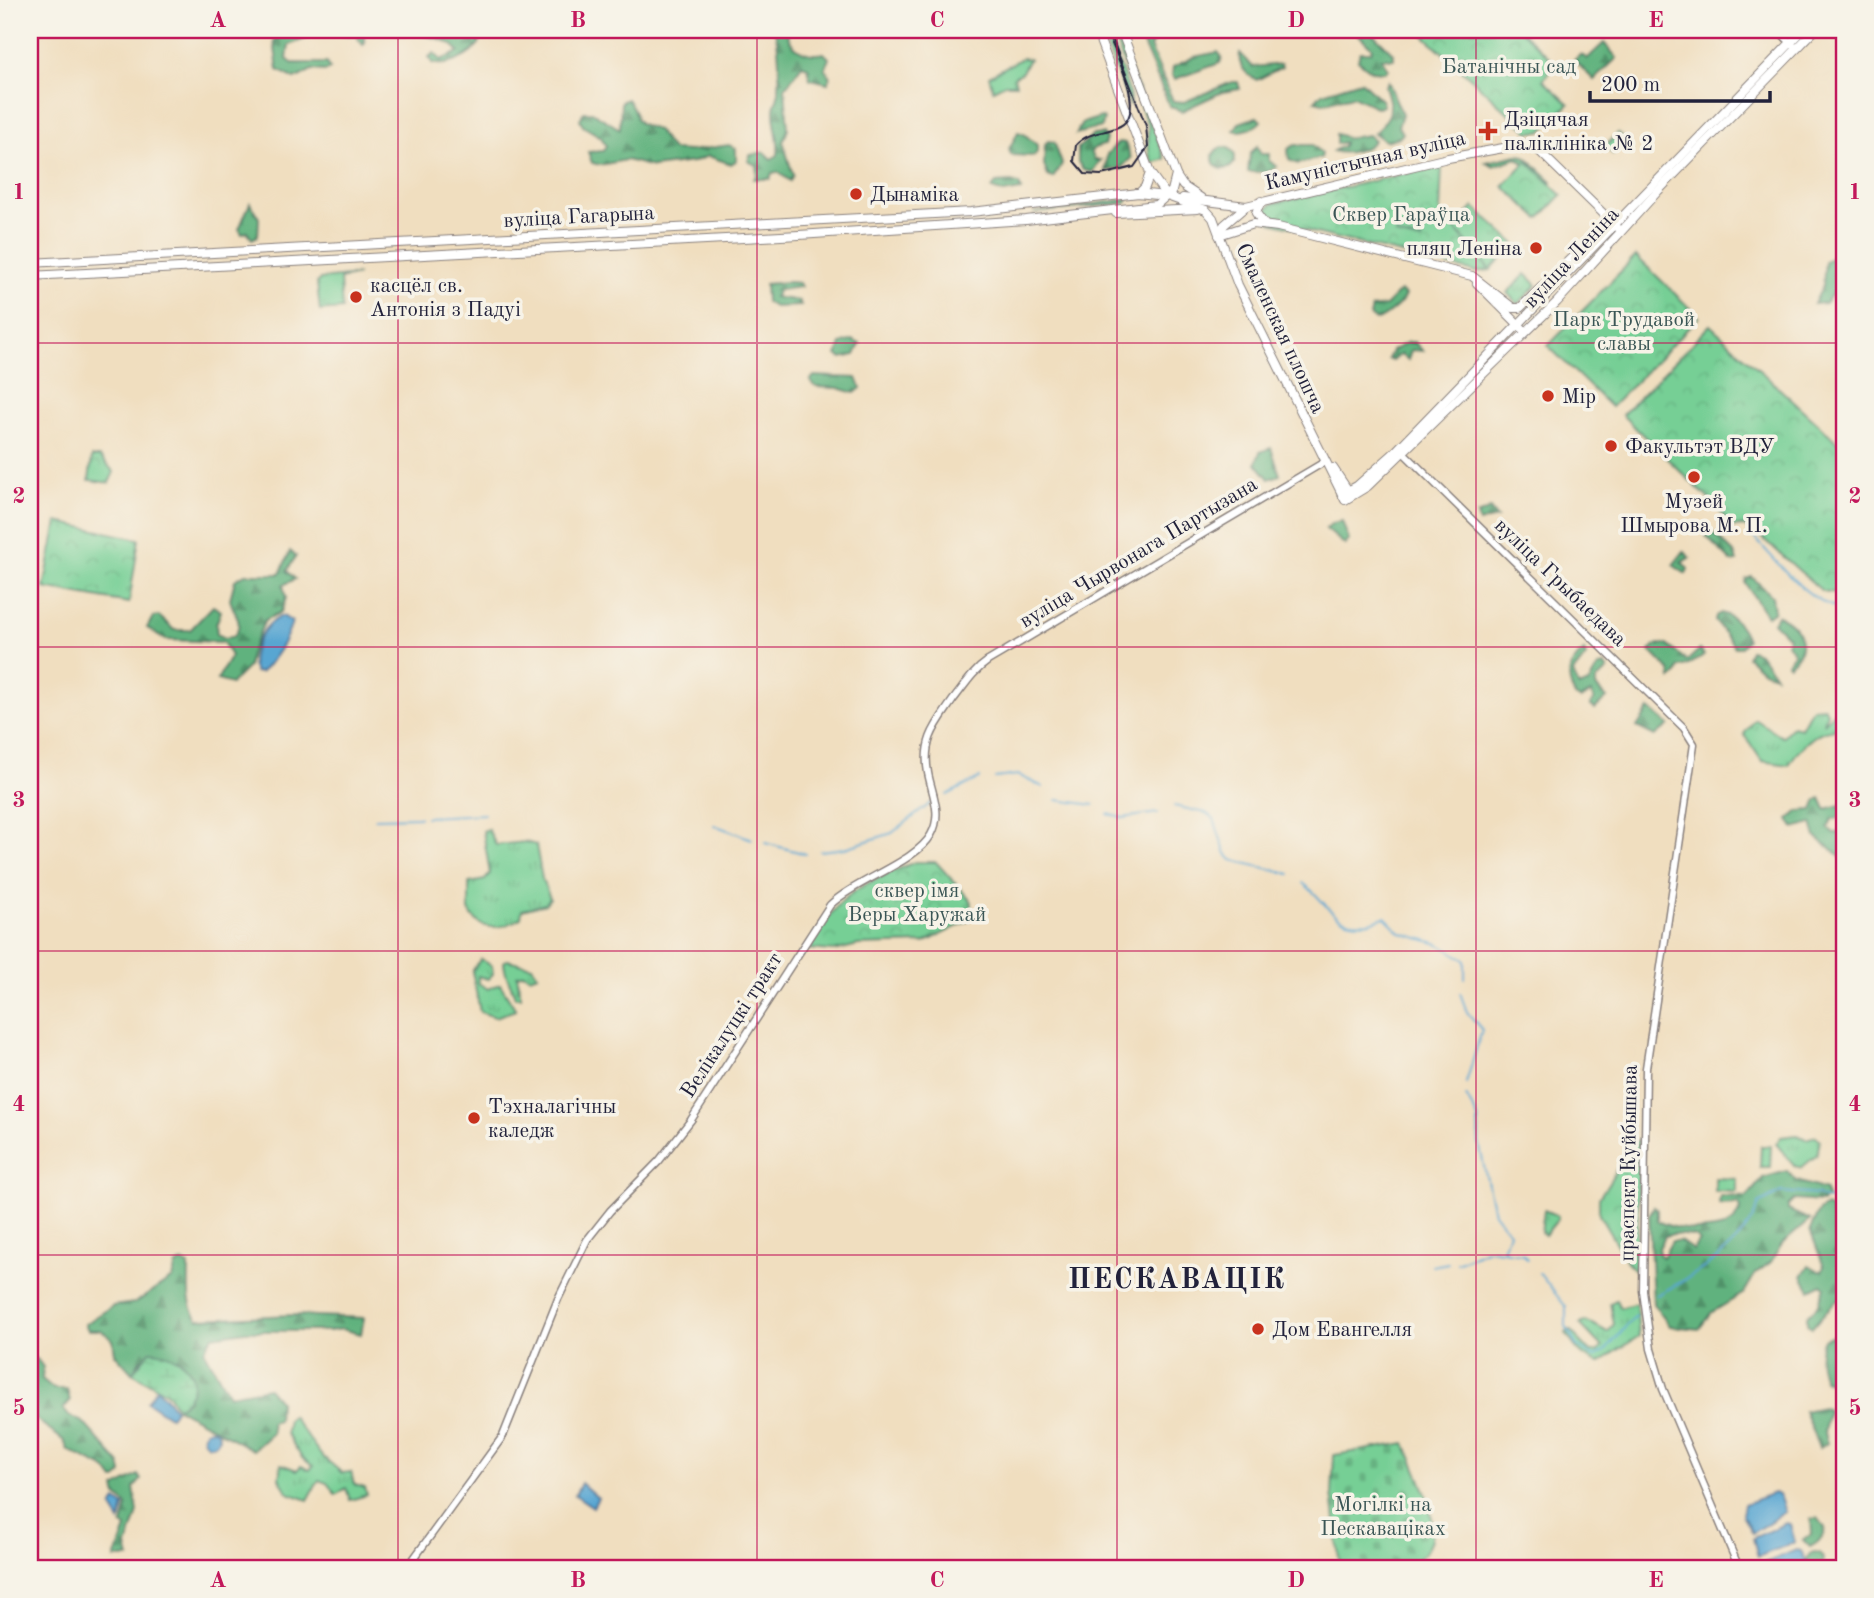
<svg xmlns="http://www.w3.org/2000/svg" width="1874" height="1598" viewBox="0 0 1874 1598" font-family="'Old Standard TT',serif">
  <defs>
    <pattern id="grass-tufts" width="24" height="20" patternUnits="userSpaceOnUse" patternTransform="scale(1.75)"><rect width="24" height="20" fill="#76cf95"/><path d="M3 7l-1-3M5 7V3M7 7l1-3M15 17l-1-3M17 17v-4M19 17l1-3" fill="none" stroke="#66b181"/></pattern>
    <pattern id="forest-firs" width="22" height="20" patternUnits="userSpaceOnUse" patternTransform="scale(1.75)"><rect width="22" height="20" fill="#60b27e"/><path d="M5 1l3.5 6h-7zM16 11l3.5 6h-7z" fill="#4f9068"/></pattern>
    <pattern id="wetland-marsh" width="20" height="14" patternUnits="userSpaceOnUse" patternTransform="scale(1.75)"><rect width="20" height="14" fill="#76cf95"/><path d="M1 5h8M5 5V1M11 12h8M15 12V8" fill="none" stroke="#66b181"/></pattern>
    <pattern id="cemetery-stones" width="16" height="16" patternUnits="userSpaceOnUse" patternTransform="scale(1.75)"><rect width="16" height="16" fill="#76cf95"/><path d="M2 7V4a2 2 0 0 1 4 0v3zM10 15v-3a2 2 0 0 1 4 0v3z" fill="#66b181"/></pattern>
    <pattern id="park-crowns" width="20" height="18" patternUnits="userSpaceOnUse" patternTransform="scale(1.75)"><rect width="20" height="18" fill="#76cf95"/><path d="M2 6a3 3 0 1 1 6 0M12 15a3 3 0 1 1 6 0" fill="none" stroke="#66b181"/></pattern>
  </defs>
  <rect width="100%" height="100%" fill="#f7f3e8"/>
  <filter id="ink" filterUnits="userSpaceOnUse"><feTurbulence type="fractalNoise" baseFrequency=".0143" numOctaves="2"/><feDisplacementMap in="SourceGraphic" scale="14" xChannelSelector="R" yChannelSelector="G"/><feConvolveMatrix kernelMatrix="1 2 1 2 8 2 1 2 1" color-interpolation-filters="sRGB"/></filter>
  <filter id="wash" filterUnits="userSpaceOnUse"><feTurbulence type="fractalNoise" baseFrequency=".00686" numOctaves="4" result="noise"/><feDisplacementMap in="SourceGraphic" scale="28" xChannelSelector="R" yChannelSelector="G"/><feGaussianBlur stdDeviation="1.57" result="paint"/><feColorMatrix in="noise" values="0 0 0 0 0 0 0 0 0 0 0 0 0 0 0 0 0 1.4 0 .05"/><feComposite in="paint" operator="in"/></filter>
  <g filter="url(#wash)">
    <rect width="100%" height="100%" fill="#f0debf"/>
    <g fill="url(#grass-tufts)" stroke="#4c7868" stroke-width="2">
      <path d="M1100 30H1104C1112 49 1132 87 1130 106Z"/>
      <path d="M1111 30H1115L1165 159 1153 163 1149 154 1148 126Z"/>
      <path d="M1022 58 1029 59 1022 72 1014 77 1016 84H1005L993 90 989 76Z"/>
      <path d="M1128 199 1126 203 1033 213Z"/>
      <path d="M1474 207 1515 244 1490 270 1454 228Z"/>
      <path d="M1526 274 1537 285 1518 304 1507 293Z"/>
      <path d="M358 275 340 279 342 309 320 311 317 283 320 279Z"/>
      <path d="M1824 707 1827 712 1824 723 1834 712 1841 715 1844 725C1837 730 1831 729 1822 732 1810 737 1795 753 1789 765L1762 761 1744 734 1755 719 1782 737 1793 726 1801 728 1812 708Z"/>
      <path d="M488 829 496 845 526 842 536 845 542 879 550 898 545 904 522 910 521 918C502 929 480 934 469 910V883L485 880 490 874 483 831Z"/>
      <path d="M481 959 492 966 493 974 488 979 478 976V983L488 989 500 984 516 1010 495 1017 480 1012 472 971Z"/>
      <path d="M507 960 532 966 538 974 530 977 524 973 517 975 521 997H515C511 983 504 976 504 961Z"/>
      <path d="M1797 1135 1806 1139 1816 1136 1820 1140 1817 1155 1801 1168 1795 1166 1776 1144 1781 1137Z"/>
      <path d="M1544 1210 1558 1216V1219L1545 1235 1541 1232Z"/>
      <path d="M1616 1300 1620 1308 1636 1303 1639 1336 1599 1363C1582 1358 1575 1348 1566 1333L1570 1330 1591 1352H1597L1602 1347 1580 1324 1586 1321 1608 1332 1614 1324 1610 1303Z"/>
      <path d="M292 1416 321 1455 342 1473 351 1472 355 1485 365 1488 367 1495 350 1500 346 1488 336 1495 327 1483 319 1480 308 1500 288 1493 279 1478 281 1464 297 1470 301 1466 310 1470 313 1466 302 1458 286 1433 288 1419Z"/>
    </g>
    <g fill="url(#forest-firs)" stroke="#416a5c" stroke-width="2" fill-rule="evenodd">
      <path d="M281 30H311L308 38 289 45 287 59 292 63H326L330 69 325 71 312 70 295 79 278 70 274 41Z"/>
      <path d="M337 30H366L363 33 365 43 363 45 356 36 342 35Z"/>
      <path d="M482 30 471 34 480 42C472 56 448 68 432 63L429 57 434 53 441 60 459 52C448 36 417 34 399 34L397 30Z"/>
      <path d="M774 30H787C788 48 807 57 824 53L829 58 825 69 830 77 828 83 810 79 808 67 802 65 785 88 788 129 783 142 793 175 790 181 778 172 772 173 770 179H754L757 174 756 165 748 161 750 155 764 152 771 159 778 155C780 140 774 127 774 111 774 104 779 97 779 90 780 77 779 39 774 30Z"/>
      <path d="M1153 30H1181L1157 38 1150 47 1173 101 1184 102 1232 82H1238L1240 89 1222 92 1182 111 1170 107 1142 42V37Z"/>
      <path d="M1354 30H1369L1394 54V59L1381 58 1388 69 1385 72 1372 71 1358 60 1360 52H1371L1372 48Z"/>
      <path d="M1604 43 1617 58 1594 80 1574 60 1581 54 1587 59Z"/>
      <path d="M1218 52 1222 57 1220 63 1175 79 1172 76 1173 67 1194 57Z"/>
      <path d="M1240 53 1253 67 1281 64 1282 67 1257 80C1247 76 1237 65 1240 53Z"/>
      <path d="M1361 81 1382 101 1383 106 1378 108 1353 96 1323 103 1315 101 1322 93Z"/>
      <path d="M1388 81 1402 114 1398 126 1403 133 1400 137 1385 141 1374 133C1393 116 1393 110 1385 86Z"/>
      <path d="M627 99C645 122 624 119 657 130L672 150 690 151 729 145 736 149V161L731 164 708 156 693 162 653 167 626 160 600 165 592 163 588 152 603 151 606 146 601 137 583 126 580 119 584 112H592L620 129 621 102Z"/>
      <path d="M1101 117 1104 119 1102 127 1076 134 1082 123Z"/>
      <path d="M1257 117 1261 121C1256 128 1241 133 1234 130L1239 123Z"/>
      <path d="M1018 132 1024 134 1037 145V152L1034 156 1011 155 1009 149Z"/>
      <path d="M1103 134 1106 139 1104 145 1094 148 1091 152 1095 160H1101L1092 172 1083 170 1078 162V148L1093 135Z"/>
      <path d="M1336 134 1349 138 1368 135 1374 140C1367 151 1345 155 1333 151L1343 146 1344 142 1336 144Z"/>
      <path d="M1048 141 1054 142 1062 164 1053 178 1048 176 1044 165 1045 144Z"/>
      <path d="M1119 142 1125 143 1131 158 1121 168 1105 171 1107 154Z"/>
      <path d="M1295 145H1313L1322 154 1321 158 1298 164 1289 160 1288 149Z"/>
      <path d="M1257 146 1261 154H1269V161L1277 166 1267 172H1248L1250 154Z"/>
      <circle cx="1224" cy="158" r="11"/>
      <path d="M1517 155 1525 156 1552 181 1551 186 1517 158 1494 166 1486 162Z"/>
      <path d="M1011 182 1019 184 1021 190 1004 193 992 189 996 183Z"/>
      <path d="M250 203 259 218 258 236 252 239 247 232 242 234 239 229Z"/>
      <path d="M1832 257 1844 262V278L1825 303 1814 304 1823 285 1825 262Z"/>
      <path d="M790 282 799 283 801 287 779 290 774 297 799 301 801 306 774 307 766 302 765 284Z"/>
      <path d="M1400 291 1405 295C1403 303 1383 320 1375 320L1370 316 1372 308 1385 306Z"/>
      <path d="M852 340 860 344 855 355 842 358 837 355 841 344Z"/>
      <path d="M1408 342H1414L1423 351 1411 350 1408 360 1401 354 1393 361 1388 359 1392 351Z"/>
      <path d="M814 376 857 378 861 388 855 393 838 388 816 387 810 381Z"/>
      <path d="M1271 448 1280 475 1269 479 1256 463 1260 452Z"/>
      <path d="M1490 509 1497 518 1479 522 1477 515Z"/>
      <path d="M1342 521 1349 540 1345 545 1326 529 1332 523Z"/>
      <path d="M1709 529 1734 553 1737 561 1732 562 1706 536V530Z"/>
      <path d="M290 551 296 556 287 571 295 579 283 585 286 598 281 612 265 620 251 652 248 667 231 684 217 680 231 656 223 642 166 640 147 628 153 617 159 616 174 630H190L213 606 221 611 216 625 217 634 225 638 234 636C245 621 233 613 230 599L235 580 245 574H280Z"/>
      <path d="M1684 551 1690 558 1682 562 1688 569 1686 574 1673 565Z"/>
      <path d="M1752 577 1772 596 1774 611 1767 616 1745 583 1746 579Z"/>
      <path d="M1721 613C1734 616 1743 628 1747 640L1741 647H1735L1715 621 1716 616Z"/>
      <path d="M1777 615C1799 625 1812 646 1789 665L1787 663 1794 653 1787 643 1788 637 1773 622Z"/>
      <path d="M1666 644 1687 661 1699 650 1704 655 1689 665 1679 667 1677 674 1671 679 1670 671 1650 651 1655 646Z"/>
      <path d="M1750 650 1759 653 1775 675 1763 671 1747 657Z"/>
      <path d="M1584 651 1586 656 1573 673 1579 687 1589 683 1598 667 1604 665 1608 670 1596 681V687L1607 698 1595 709 1590 705 1594 700 1591 693 1580 699 1575 696C1565 677 1568 664 1584 651Z"/>
      <path d="M1649 709 1669 725 1655 736 1637 727Z"/>
      <path d="M1821 798 1826 809 1844 804V816L1832 819 1828 828 1834 833 1844 832V859L1816 837 1812 823 1794 828 1789 819 1799 811 1813 810 1817 800Z"/>
      <path d="M1787 1171 1797 1181 1826 1190 1827 1198 1822 1202 1794 1200 1788 1206V1210L1810 1220 1782 1244 1771 1262 1756 1273 1744 1293 1711 1313 1699 1329 1670 1326 1653 1304 1649 1216 1654 1206 1657 1209V1221C1678 1232 1735 1239 1741 1208L1738 1204 1719 1205 1720 1196 1747 1197 1763 1178ZM1673 1234 1694 1236 1699 1240 1693 1250 1680 1241H1672L1663 1257 1660 1255 1658 1250 1665 1236Z"/>
      <path d="M1826 1206 1831 1210 1835 1238 1844 1240V1301L1837 1300 1812 1327 1807 1324V1316L1818 1305 1825 1287 1822 1284 1810 1290 1802 1276 1809 1265 1821 1272 1824 1267 1810 1230 1819 1211Z"/>
      <path d="M183 1262 189 1265C189 1284 186 1304 198 1319L293 1315 364 1318 361 1334 341 1329 330 1331H245L213 1336 204 1350 229 1395 268 1388 279 1401 278 1420 271 1422 272 1433 253 1450 177 1408 188 1400 192 1374 178 1358 141 1359 132 1373 115 1354 113 1340 101 1330H88L85 1324 113 1306 135 1303 172 1278 176 1265Z"/>
      <path d="M1831 1336 1836 1340 1832 1354 1838 1363 1829 1382 1824 1380C1819 1365 1817 1354 1824 1339Z"/>
      <path d="M30 1357 37 1359 43 1367 42 1379 54 1389H67L70 1401 63 1409 69 1416 83 1422 120 1464 122 1473 118 1478 114 1480 106 1469 68 1450 64 1441 32 1416Z"/>
      <path d="M1823 1407 1828 1411 1824 1433 1827 1443 1819 1448 1804 1411Z"/>
      <path d="M138 1475 141 1480 134 1488 138 1512 127 1546 130 1558H115L126 1528 122 1525 127 1505 117 1496 115 1488Z"/>
      <path d="M1818 1518 1825 1527C1824 1536 1819 1543 1810 1547L1803 1540 1812 1534 1811 1519Z"/>
      <circle cx="1815" cy="1560" r="8"/>
    </g>
    <path fill="url(#wetland-marsh)" stroke="#4c7868" stroke-width="2" d="M150 1351C184 1352 212 1383 177 1408L167 1393 132 1373Z"/>
    <path fill="url(#cemetery-stones)" stroke="#4c7868" stroke-width="2" d="M1405 1443C1416 1470 1444 1521 1427 1549 1423 1557 1413 1563 1407 1568H1340L1332 1493 1334 1455Z"/>
    <g fill="url(#park-crowns)" stroke="#4c7868" stroke-width="2">
      <path d="M1418 30H1520L1556 64 1543 80 1569 104 1541 132H1529Z"/>
      <path d="M1618 133 1626 141 1613 154 1605 147Z"/>
      <path d="M1527 161 1562 195 1539 219 1503 186Z"/>
      <path d="M1442 165 1440 212 1490 270 1475 272 1271 222 1266 218V210L1272 204Z"/>
      <path d="M1636 256 1699 317 1611 407 1548 346Z"/>
      <path d="M1710 325 1844 448V594L1822 591 1756 532 1743 526 1732 527 1714 504 1622 415Z"/>
      <path d="M92 457H100L114 472 109 483 89 480Z"/>
      <path d="M57 522 139 539 129 603 44 588Z"/>
      <path d="M915 862H936L972 902 970 920 924 943 858 945 834 951 809 949C838 892 859 886 915 862Z"/>
      <path d="M1640 1140 1636 1271 1627 1262 1599 1215V1198L1633 1143Z"/>
    </g>
    <g fill="#76cf95" stroke="#4c7868" stroke-width="2">
      <path d="M1399 226 1423 232 1421 241 1396 235Z"/>
      <path d="M1761 1146H1771L1770 1167H1760Z"/>
      <path d="M1715 1178 1737 1179V1192L1715 1191Z"/>
    </g>
    <g fill="#58a6d2" stroke="#3d6486" stroke-width="2">
      <path d="M283 616 292 622C285 643 276 658 260 673L255 672C245 657 265 619 283 616Z"/>
      <path d="M157 1388 175 1409 170 1417 147 1402Z"/>
      <circle cx="211" cy="1437" r="8"/>
      <path d="M581 1483 598 1498 593 1507 575 1495Z"/>
      <path d="M1774 1493 1779 1495 1785 1512 1752 1533 1742 1515 1744 1504Z"/>
      <path d="M116 1500 124 1506 120 1521 112 1508Z"/>
      <path d="M1786 1523 1790 1524 1795 1542 1758 1557 1753 1538Z"/>
      <path d="M1796 1550 1801 1551 1806 1561 1804 1566 1763 1568 1765 1563Z"/>
    </g>
    <g fill="none" stroke-linecap="round" stroke-linejoin="round">
      <g stroke="#58a6d2" stroke-width="2">
        <path d="M1752 535C1778 562 1806 602 1844 610"/>
        <path d="M995 778 1018 775 1043 787"/>
        <path d="M947 795 980 778"/>
        <path d="M1057 800 1094 805"/>
        <path d="M1174 806 1206 813 1214 819 1225 852 1232 860 1290 874"/>
        <path d="M1108 814 1123 818 1158 813"/>
        <path d="M426 817 484 814"/>
        <path d="M375 818 420 817"/>
        <path d="M714 825 752 839"/>
        <path d="M765 843 806 854"/>
        <path d="M820 851 845 848 892 833 931 803"/>
        <path d="M1303 883C1328 902 1332 927 1370 922 1376 921 1378 918 1385 917L1401 933 1439 944 1465 960V978"/>
        <path d="M1460 993 1467 1012 1482 1030 1466 1083"/>
        <path d="M1466 1096 1478 1118 1479 1143 1494 1213 1509 1232 1503 1250"/>
        <path d="M1457 1263 1488 1249 1523 1254 1527 1259"/>
        <path d="M1432 1266 1448 1263"/>
        <path d="M1539 1273 1566 1307V1326L1576 1345 1594 1357 1606 1350 1635 1316"/>
        <path d="M1657 1295C1696 1275 1744 1247 1759 1204L1781 1192 1818 1195 1827 1200 1844 1197"/>
      </g>
    </g>
  </g>
  <g filter="url(#ink)">
    <g fill="none" stroke-linecap="round" stroke-linejoin="round">
      <g stroke="#89807d" stroke-width="9">
        <g id="minor">
          <path d="M1778 30 1793 45"/>
          <path d="M1401 450 1684 728 1694 744 1646 1068 1643 1291 1651 1349 1663 1389 1739 1568"/>
          <path d="M407 1568 503 1436 558 1299 587 1240 610 1211 659 1161 691 1120 830 905C856 880 916 862 931 835 943 814 932 794 928 773 922 740 936 725 953 700 965 685 972 672 988 661L1326 461"/>
        </g>
      </g>
      <g stroke="#89807d" stroke-width="10">
        <g id="major">
          <path d="M1096 30 1150 173 1167 196 1206 210 1213 218 1238 285 1345 500 1368 486 1557 302 1658 191 1815 30"/>
          <path d="M1177 177 1183 186 1201 198"/>
          <path d="M1137 193 1166 196"/>
          <path d="M1183 198 1246 206 1448 158 1531 143 1617 227"/>
          <path d="M1261 201 1256 213 1265 225"/>
          <path d="M1116 213 1198 209"/>
          <path d="M1219 235 1253 224 1278 227 1472 276 1513 308H1520L1601 229 1611 226"/>
          <path d="M1219 235 1224 225 1245 207"/>
          <path d="M30 263 971 212 1139 193 1145 187 1150 173"/>
          <path d="M30 276 799 235 1026 220 1156 205 1172 191 1176 175 1121 30"/>
          <path d="M1477 283 1522 328"/>
          <path d="M1333 468 1351 495"/>
          <path d="M1342 494 1357 486 1393 454 1803 30"/>
        </g>
      </g>
      <use href="#minor" stroke="#fff" stroke-width="6"/>
      <use href="#major" stroke="#fff" stroke-width="8"/>
      <path stroke="#22223b" stroke-width="2" d="M1106 30C1114 51 1148 112 1120 126 1104 134 1088 131 1076 145L1074 161 1085 174 1101 175 1134 167 1148 147 1146 126 1109 30"/>
    </g>
  </g>
  <path fill="none" stroke="#c2185b" stroke-width="2" stroke-opacity="0.55" d="M398 30V1568M757 30V1568M1117 30V1568M1476 30V1568M30 343H1844M30 647H1844M30 951H1844M30 1255H1844"/>
  <g fill="#c8321e" stroke="#f7f3e8" stroke-width="2.5">
    <path d="M1484.5 120.5h7v7h7v7h-7v7h-7v-7h-7v-7h7z"/>
    <circle cx="856" cy="194" r="7"/>
    <circle cx="1536" cy="248" r="7"/>
    <circle cx="356" cy="297" r="7"/>
    <circle cx="1548" cy="396" r="7"/>
    <circle cx="1611" cy="446" r="7"/>
    <circle cx="1694" cy="477" r="7"/>
    <circle cx="474" cy="1118" r="7"/>
    <circle cx="1258" cy="1329" r="7"/>
  </g>
  <g text-anchor="middle" stroke-width="7" stroke-linejoin="round" paint-order="stroke">
    <g font-size="21" fill="#3b5656" stroke="#f7f3e8">
      <text x="1509" y="73">Батанічны сад</text>
      <text x="1401" y="221">Сквер Гараўца</text>
      <text x="1624" y="326">Парк Трудавой<tspan x="1624" dy="24">славы</tspan></text>
      <text x="917" y="897">сквер імя<tspan x="917" dy="24">Веры Харужай</tspan></text>
      <text x="1383" y="1511">Могілкі на<tspan x="1383" dy="24">Пескаваціках</tspan></text>
    </g>
    <g font-size="21" fill="#22223b" stroke="#f7f3e8" text-anchor="start">
      <text x="1504" y="126">Дзіцячая<tspan x="1504" dy="24">паліклініка № 2</tspan></text>
      <text x="870" y="201">Дынаміка</text>
      <text x="1522" y="255" text-anchor="end">пляц Леніна</text>
      <text x="370" y="292">касцёл св.<tspan x="370" dy="24">Антонія з Падуі</tspan></text>
      <text x="1562" y="403">Мір</text>
      <text x="1625" y="453">Факультэт ВДУ</text>
      <text x="1694" y="508" text-anchor="middle">Музей<tspan x="1694" dy="24">Шмырова М. П.</tspan></text>
      <text x="488" y="1113">Тэхналагічны<tspan x="488" dy="24">каледж</tspan></text>
      <text x="1272" y="1336">Дом Евангелля</text>
    </g>
    <g font-size="21" fill="#22223b" stroke="#f7f3e8">
      <text transform="translate(1365 160) rotate(-13)" y="7">Камуністычная вуліца</text>
      <text transform="translate(579 216) rotate(-3)" y="7">вуліца Гагарына</text>
      <text transform="translate(1571 257) rotate(-47)" y="7">вуліца Леніна</text>
      <text transform="translate(1281 328) rotate(65)" y="7">Смаленская плошча</text>
      <text transform="translate(1138 552) rotate(-31)" y="7">вуліца Чырвонага Партызана</text>
      <text transform="translate(1561 582) rotate(44)" y="7">вуліца Грыбаедава</text>
      <text transform="translate(731 1025) rotate(-57)" y="7">Велікалуцкі тракт</text>
      <text transform="translate(1628 1163) rotate(-89)" y="7">праспект Куйбышава</text>
    </g>
    <g font-size="28" font-weight="bold" letter-spacing="2" fill="#22223b" stroke="#f7f3e8">
      <text x="1177" y="1288">ПЕСКАВАЦІК</text>
    </g>
  </g>
  <rect width="1874" height="1598" fill="none" stroke="#f7f3e8" stroke-width="77"/>
  <path d="M1590 91v10h180v-10" fill="none" stroke="#22223b" stroke-width="3.5"/>
  <text x="1601" y="91" font-size="21" fill="#22223b" stroke="#f7f3e8" stroke-width="5" paint-order="stroke">200 m</text>
  <rect x="38" y="38" width="1798" height="1522" fill="none" stroke="#c2185b" stroke-width="2.5"/>
  <g font-size="23" text-anchor="middle" font-weight="bold" fill="#c2185b">
    <text x="218" y="27">A</text>
    <text x="578" y="27">B</text>
    <text x="937" y="27">C</text>
    <text x="1296" y="27">D</text>
    <text x="1656" y="27">E</text>
    <text x="19" y="199">1</text>
    <text x="1855" y="199">1</text>
    <text x="19" y="503">2</text>
    <text x="1855" y="503">2</text>
    <text x="19" y="807">3</text>
    <text x="1855" y="807">3</text>
    <text x="19" y="1111">4</text>
    <text x="1855" y="1111">4</text>
    <text x="19" y="1415">5</text>
    <text x="1855" y="1415">5</text>
    <text x="218" y="1587">A</text>
    <text x="578" y="1587">B</text>
    <text x="937" y="1587">C</text>
    <text x="1296" y="1587">D</text>
    <text x="1656" y="1587">E</text>
  </g>
</svg>
